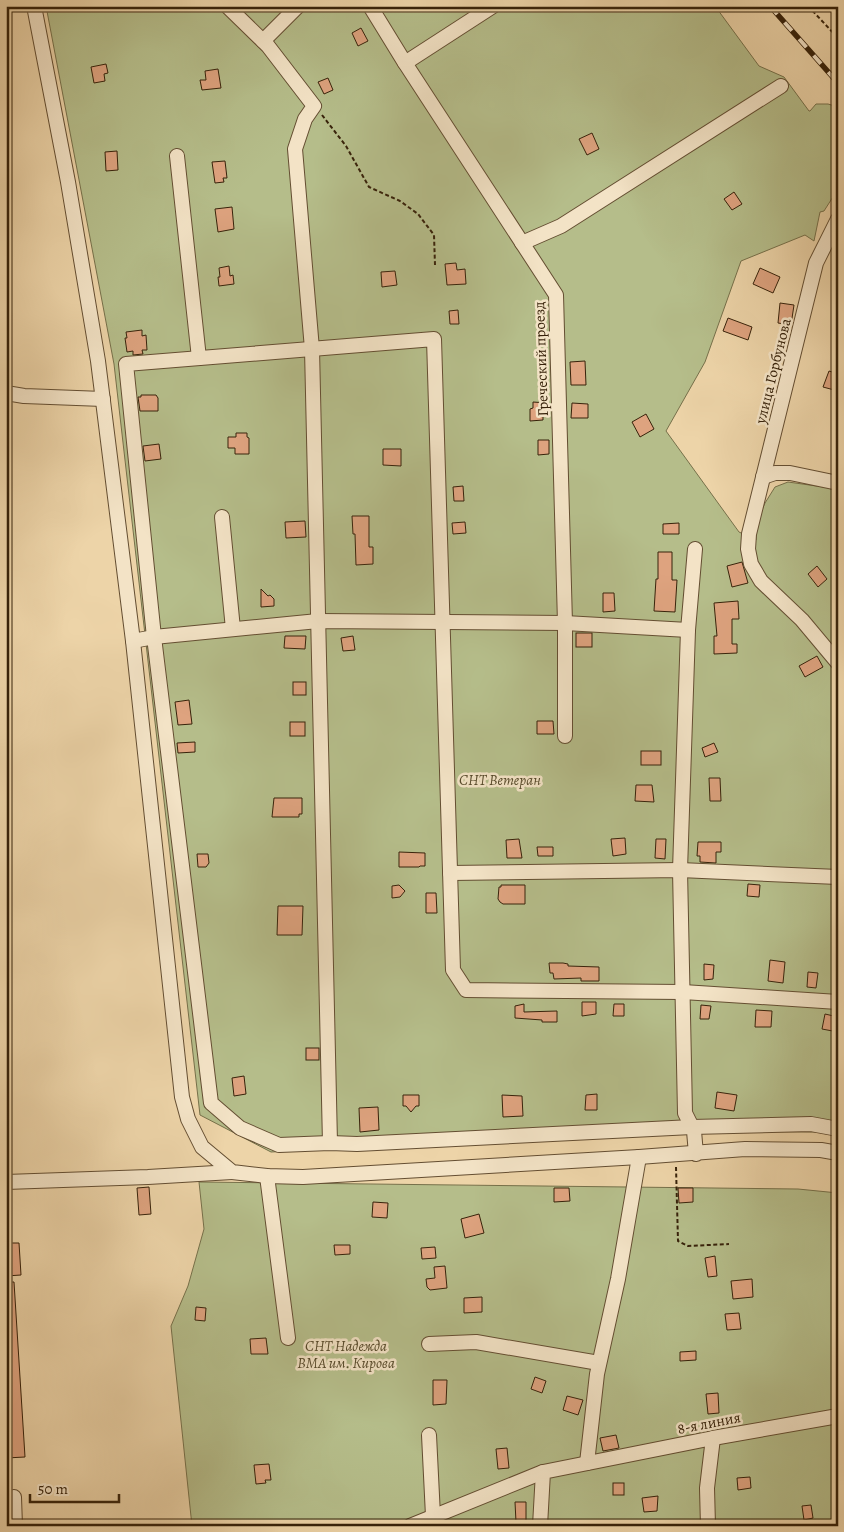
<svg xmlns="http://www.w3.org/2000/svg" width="844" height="1532" viewBox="0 0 844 1532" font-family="Alegreya,serif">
  <rect width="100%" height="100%" fill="#edd4a8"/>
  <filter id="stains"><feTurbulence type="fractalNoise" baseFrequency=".004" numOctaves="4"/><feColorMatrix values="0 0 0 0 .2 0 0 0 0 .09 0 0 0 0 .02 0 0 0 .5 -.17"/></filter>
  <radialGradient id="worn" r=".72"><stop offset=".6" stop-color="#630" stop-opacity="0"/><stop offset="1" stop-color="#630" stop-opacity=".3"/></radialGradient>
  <g fill="#b5bd8a" stroke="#76704a">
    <path d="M46 6H715L759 66 784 77 809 111H810L816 104H828L838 107V189L824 211 820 212 814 241 805 235 741 261 705 362 666 431 739 532 756 540V524L765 503 775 487 788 482 838 489V1136L816 1132 694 1131 271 1152 200 1115 114 364Z"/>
    <path d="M199 1182 798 1189 838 1193V1526H192L171 1326 188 1286 204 1229Z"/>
  </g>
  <g fill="#dea37f" stroke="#37220a">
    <path d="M361 28 368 41 358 46 352 33Z"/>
    <path d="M106 64 108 73 104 74 105 81 94 83 91 67Z"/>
    <path d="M218 69 221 88 202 90 200 80H206L205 71Z"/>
    <path d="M328 78 333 90 324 94 318 82Z"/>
    <path d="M592 133 599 149 587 155 579 139Z"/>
    <path d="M117 151 118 170 106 171 105 152Z"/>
    <path d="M225 161 227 178H223L224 182 215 183 212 162Z"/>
    <path d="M734 192 742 204 732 210 724 199Z"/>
    <path d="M232 207 234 229 218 232 215 209Z"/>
    <path d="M456 263 457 270 465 269 466 284 447 285 445 264Z"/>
    <path d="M229 266 230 276 233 275 234 284 219 286 218 277H220L219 268Z"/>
    <path d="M760 268 780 277 773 293 753 284Z"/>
    <path d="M395 271 397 285 382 287 381 272Z"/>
    <path d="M780 303 794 305 791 325 778 323Z"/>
    <path d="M458 310 459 324H450L449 311Z"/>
    <path d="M728 318 752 327 748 340 723 331Z"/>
    <path d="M142 330V336L146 335 147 350H142L143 354 133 355V351L127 352 125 338H127L126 332Z"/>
    <path d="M585 361 586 385H571L570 362Z"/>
    <path d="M829 371 838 374V391L823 387Z"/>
    <path d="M141 395H156L158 398V411H140L138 397H141Z"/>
    <path d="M533 402 547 403 548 415H543V420L530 421V409L533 408Z"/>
    <path d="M572 403 588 404V418H571Z"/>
    <path d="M646 414 654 429 640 437 632 422Z"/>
    <path d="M236 433H247V437L249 438V454H235V448H228V437H236Z"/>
    <path d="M538 440H549V454L538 455Z"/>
    <path d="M159 444 161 459 145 461 143 446Z"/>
    <path d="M383 449H401V466L383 465Z"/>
    <path d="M463 486 464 501H454L453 487Z"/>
    <path d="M352 516H369V547H373V564L356 565 355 534H353Z"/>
    <path d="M305 521 306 537 286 538 285 522Z"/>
    <path d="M465 522 466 533 453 534 452 523Z"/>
    <path d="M679 523V534H663V524Z"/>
    <path d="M658 552H672V580H677L675 612 654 611 656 579H658Z"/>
    <path d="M742 562 748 583 732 587 727 566Z"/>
    <path d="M817 566 827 579 818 587 808 574Z"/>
    <path d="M261 589 268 596 270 595 274 599V606L261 607Z"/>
    <path d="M603 593H614L615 611 603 612Z"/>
    <path d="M738 601 739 619H732V644H737V653L714 654V636H717L714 603Z"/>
    <rect x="576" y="633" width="16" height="14"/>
    <path d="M285 636H306L305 649 284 648Z"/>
    <path d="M353 636 355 650 343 651 341 638Z"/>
    <path d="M817 656 823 667 805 677 799 666Z"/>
    <rect x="293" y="682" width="13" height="13"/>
    <path d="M189 700 192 724 178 725 175 702Z"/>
    <path d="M537 721H553L554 734H537Z"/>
    <rect x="290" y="722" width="15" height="14"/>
    <path d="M195 742V752L178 753 177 743Z"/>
    <path d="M714 743 718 752 705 757 702 748Z"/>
    <rect x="641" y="751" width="20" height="14"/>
    <path d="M709 778H720L721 801H710Z"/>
    <path d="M636 785H652L654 802 635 801Z"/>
    <path d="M274 798H302V814H299V817H272Z"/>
    <path d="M625 838 626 854 613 856 611 839Z"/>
    <path d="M519 839 522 858H507L506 840Z"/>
    <path d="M656 839H666L665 859 655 858Z"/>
    <path d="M698 842H721V852H716V863L700 862V856H697Z"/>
    <path d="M537 847H553V856H538Z"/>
    <path d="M399 852 425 853V866H420L419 867H399Z"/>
    <path d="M197 854H208L209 863 206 867H198Z"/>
    <path d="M748 884 760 885 759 897 747 896Z"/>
    <path d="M399 885 405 891 400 897 392 898V886Z"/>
    <path d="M501 885H525V904H503L500 902 498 899 499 887H501Z"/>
    <path d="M426 893H436L437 913H426Z"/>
    <path d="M278 906H303L302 935H277Z"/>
    <path d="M770 960 785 962 783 983 768 981Z"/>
    <path d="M549 963H563L568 964V966L599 967V981H581V978L554 979 553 973H550Z"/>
    <path d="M704 964 714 965 713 979 704 980Z"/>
    <path d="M808 972 818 973 816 988 807 987Z"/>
    <path d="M582 1002H596V1014L582 1016Z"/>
    <path d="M524 1004V1012L557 1011V1022H542V1020L515 1018V1006Z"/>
    <path d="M614 1004H624V1016H613Z"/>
    <path d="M701 1005 711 1006 709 1019H700Z"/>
    <path d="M756 1010 772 1011 771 1027H755Z"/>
    <path d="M825 1014 838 1017V1032L822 1029Z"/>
    <rect x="306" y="1048" width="13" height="12"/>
    <path d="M244 1076 246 1094 234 1096 232 1078Z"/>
    <path d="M717 1092 737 1095 734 1111 715 1108Z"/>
    <path d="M597 1094V1110H585L586 1095Z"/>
    <path d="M403 1095H419V1106H416L411 1112 406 1106H403Z"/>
    <path d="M502 1095 522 1096 523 1116 503 1117Z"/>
    <path d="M378 1107 379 1130 360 1132 359 1108Z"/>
    <path d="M149 1187 151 1214 139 1215 137 1188Z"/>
    <path d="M554 1188H569L570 1201 554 1202Z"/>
    <path d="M678 1188H693V1202L679 1203Z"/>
    <path d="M373 1202 388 1203 387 1218 372 1217Z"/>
    <path d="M479 1214 484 1233 465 1238 461 1219Z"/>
    <path d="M6 1243H19L21 1275 6 1276Z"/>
    <path d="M334 1245H350V1254L335 1255Z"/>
    <path d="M435 1247 436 1258 422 1259 421 1248Z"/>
    <path d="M715 1256 717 1276 708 1277 705 1258Z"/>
    <path d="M445 1266 447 1288 430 1290 427 1287 426 1279 435 1278 434 1267Z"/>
    <path d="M752 1279 753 1297 733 1299 731 1281Z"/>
    <path d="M6 1282H14L25 1457 6 1458Z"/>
    <path d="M482 1297V1312L464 1313V1298Z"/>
    <path d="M196 1307 206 1308 205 1321 195 1320Z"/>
    <path d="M739 1313 741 1329 727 1330 725 1314Z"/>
    <path d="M266 1338 268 1354H251L250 1339Z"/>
    <path d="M696 1351V1360L680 1361V1352Z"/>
    <path d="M535 1377 546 1381 542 1393 531 1389Z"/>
    <path d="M433 1380H447L446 1404 433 1405Z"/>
    <path d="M718 1393 719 1413 708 1414 706 1394Z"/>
    <path d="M567 1396 583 1400 578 1415 563 1410Z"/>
    <path d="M616 1435 619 1448 603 1451 600 1438Z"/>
    <path d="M507 1448 509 1468 498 1469 496 1449Z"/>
    <path d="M269 1464 271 1480H265L266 1483 256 1484 254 1465Z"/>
    <path d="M750 1477 751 1488 738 1490 737 1478Z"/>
    <rect x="613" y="1483" width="11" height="12"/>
    <path d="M658 1496 657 1511 644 1512 642 1498Z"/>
    <path d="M515 1502H526V1521L516 1522Z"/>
    <path d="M811 1505 813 1518 804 1520 802 1506Z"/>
  </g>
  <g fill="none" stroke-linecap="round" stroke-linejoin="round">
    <g stroke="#644e32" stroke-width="16">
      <g id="minor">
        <path d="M34 6 68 182 98 361 133 641 182 1097 188 1119 202 1147 232 1172 267 1176 303 1177 639 1157 745 1149 821 1150 838 1153"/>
        <path d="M227 6 268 46 314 106 305 119 295 149 312 349 330 1143"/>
        <path d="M370 6 405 63 556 295 565 623V736"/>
        <path d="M263 41 298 6"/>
        <path d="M405 63 493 6"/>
        <path d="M177 156 199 358"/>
        <path d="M838 219 816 263 749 534 748 549 751 564 761 581 802 620 838 663"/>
        <path d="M522 243 561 226 781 86"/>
        <path d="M6 393 24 396 103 399"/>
        <path d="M763 477 775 473H790L838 483"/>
        <path d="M222 517 233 629"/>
        <path d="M695 549 688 630 680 870 685 1113 694 1131 696 1154"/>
        <path d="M133 641 154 637 318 621 565 623 688 630"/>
        <path d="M450 873 680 870 838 877"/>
        <path d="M838 1002 683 992 466 990 453 970 434 339 126 364 154 637 211 1103 240 1128 279 1145 330 1143 357 1144 692 1127 811 1124 838 1129"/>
        <path d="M267 1176 288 1338"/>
        <path d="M6 1182 148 1177 232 1172"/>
        <path d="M429 1344 476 1342 599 1363"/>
        <path d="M429 1435 433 1516"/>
        <path d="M587 1463 597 1374 618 1279 639 1157"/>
        <path d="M14 1497 15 1526"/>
        <path d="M410 1526 543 1472"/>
        <path d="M540 1526 543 1472 713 1438 838 1416"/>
        <path d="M708 1526 707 1488 713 1438"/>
      </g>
    </g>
    <g stroke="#37220a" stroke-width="2" stroke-dasharray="4 2.5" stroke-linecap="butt">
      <path d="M808 6 838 38"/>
      <path d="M322 115 346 146 369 187 400 201 418 214 434 235 435 265"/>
      <path d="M676 1167 678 1241 688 1246 729 1244"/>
    </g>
    <use href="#minor" stroke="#f3e3c6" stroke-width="14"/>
    <g stroke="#37220a" stroke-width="5.5">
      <path id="rail" d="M770 6 838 83"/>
    </g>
    <use href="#rail" stroke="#f3e3c6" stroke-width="4" stroke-dasharray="11" stroke-linecap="butt"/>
  </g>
  <g text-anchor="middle" stroke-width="5" stroke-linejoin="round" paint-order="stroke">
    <g font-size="15" fill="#37220a" stroke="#f3e3c6">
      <text transform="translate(541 359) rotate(-92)" y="5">Греческий проезд</text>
      <text transform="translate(773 371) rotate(-76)" y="5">улица Горбунова</text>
      <text transform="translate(709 1423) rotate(-11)" y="5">8-я линия</text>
    </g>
    <g font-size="15" font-style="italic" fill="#56492a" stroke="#f3e3c6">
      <text x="500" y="785">СНТ Ветеран</text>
      <text x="346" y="1351">СНТ Надежда<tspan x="346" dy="17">ВМА им. Кирова</tspan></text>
    </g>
  </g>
  <rect width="844" height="1532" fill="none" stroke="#edd4a8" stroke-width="25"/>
  <rect x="8" y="8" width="829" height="1517" fill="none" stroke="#37220a" stroke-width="2.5"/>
  <rect x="12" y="12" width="819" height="1507" fill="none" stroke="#37220a"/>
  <path d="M30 1494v8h89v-8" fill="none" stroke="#37220a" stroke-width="2.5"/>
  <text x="38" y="1494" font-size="15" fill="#37220a" stroke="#f3e3c6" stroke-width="4" paint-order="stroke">50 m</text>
  <rect width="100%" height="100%" filter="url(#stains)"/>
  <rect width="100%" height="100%" fill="url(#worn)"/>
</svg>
